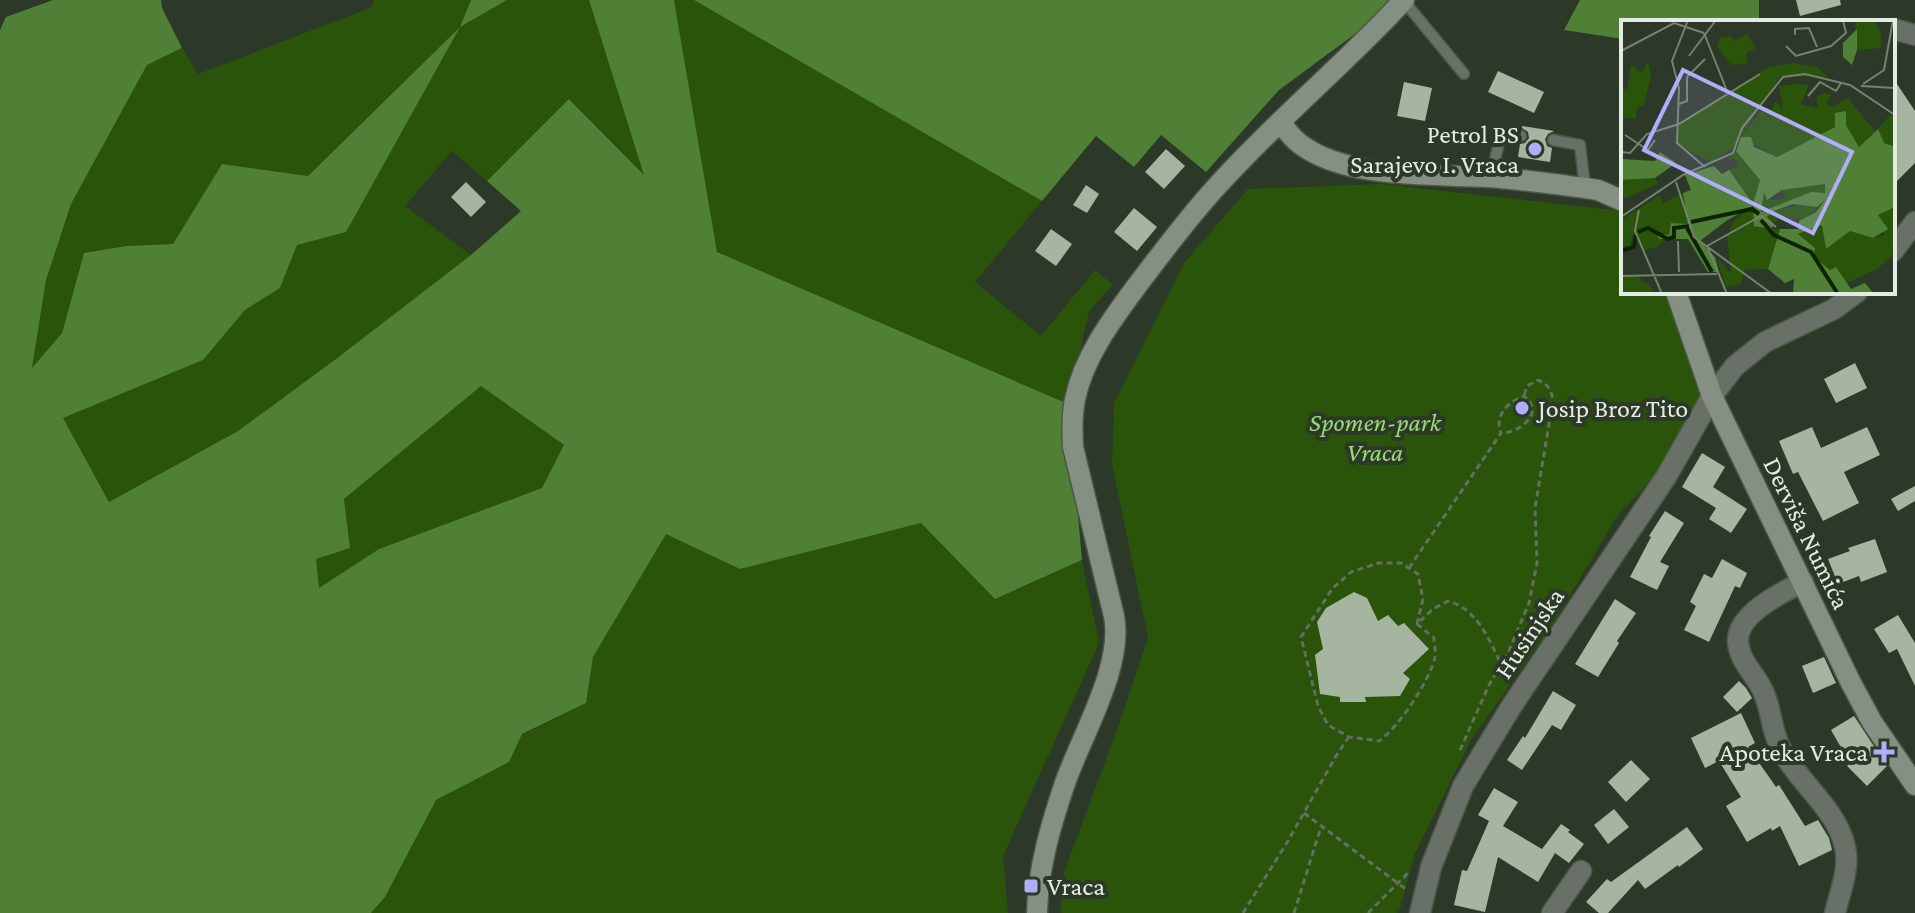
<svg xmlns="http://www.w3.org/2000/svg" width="1915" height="913" viewBox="0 0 1915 913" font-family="'Crimson Pro',serif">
  <rect width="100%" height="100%" fill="#2d3928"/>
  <g fill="#29540a">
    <path d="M374 0H471L461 26 507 0H589L645 176 570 99 487 181 452 151 405 206 471 255 336 359 238 431 109 502 63 418 203 360 245 310 280 288 297 245 346 232 457 30 308 176 222 164 173 244 126 246 84 253 62 333 31 369 46 280 71 204 147 65 182 48 198 74 372 7Z"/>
    <path d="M674 0H694L1042 201 975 282 1041 336 1095 270 1113 285 1089 311 1068 404 717 252Z"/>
    <path d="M1381 184 1623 211V292H1673L1724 404 1618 515 1549 630 1471 740 1415 853 1400 909 1397 913H1061L1060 883 1118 727 1148 638 1112 464 1114 403 1184 263 1248 189Z"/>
    <path d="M481 386 565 446 542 488 379 549 319 588 315 559 350 548 344 499Z"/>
    <path d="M921 523 996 599 1082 560 1099 643 1003 856 1008 913H371L385 897 436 800 508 762 522 735 586 703 593 657 666 533 740 569Z"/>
  </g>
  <g fill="#508035" fill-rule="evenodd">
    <path d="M53 0H161L162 8 182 48 147 65 71 204 46 280 32 368 62 333 84 253 126 246 173 244 222 164 308 176 460 27 471 0H507L460 27 346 232 297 245 280 288 245 310 203 360 63 418 109 502 238 431 336 359 471 255 521 211 487 181 569 99 644 175 589 0H674L717 252 1068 404 1082 560 995 599 921 523 740 569 666 534 593 657 586 703 522 734 509 762 436 800 385 897 371 913H0V30L6 17ZM481 386 564 445 542 488 379 549 319 588 316 559 350 548 344 499Z"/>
    <path d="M694 0H1389L1363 28 1279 90 1206 172 1161 135 1134 167 1096 136 1042 201Z"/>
    <path d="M1580 0H1759V22H1623V39L1564 30Z"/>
  </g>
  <g fill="#a6b5a0">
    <path d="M1796 0H1840L1841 5 1800 16Z"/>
    <path d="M1498 71 1544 92 1534 113 1488 92Z"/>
    <path d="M1893 78 1915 111V163L1893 185Z"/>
    <path d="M1404 82 1432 88 1425 121 1397 116Z"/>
    <path d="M1522 126 1554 131 1548 134 1545 139 1547 146 1552 148 1550 162 1518 157 1520 144 1525 143 1529 138 1528 132 1522 128Z"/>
    <path d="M1166 149 1185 166 1164 189 1145 172Z"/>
    <path d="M466 182 486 202 471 217 451 197Z"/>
    <path d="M1086 185 1099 194 1087 213 1073 205Z"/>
    <path d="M1134 208 1157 227 1137 251 1114 232Z"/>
    <path d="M1051 229 1072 244 1056 266 1035 251Z"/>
    <path d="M1855 363 1867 388 1836 403 1824 379Z"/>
    <path d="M1812 427 1821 448 1867 427 1880 455 1844 472 1859 503 1823 521 1798 472 1793 474 1779 441Z"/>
    <path d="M1702 453 1725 467 1713 487 1747 509 1731 533 1709 519 1716 508 1682 487Z"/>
    <path d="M1915 486V501L1898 511 1891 499Z"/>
    <path d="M1665 511 1684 523 1660 562 1669 566 1657 590 1630 577 1651 537 1649 536Z"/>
    <path d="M1875 539 1887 572 1861 582 1859 576 1838 584 1828 559 1850 551 1848 548Z"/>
    <path d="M1722 559 1747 573 1740 588 1735 586 1709 642 1684 630 1696 606 1690 602 1704 574 1712 578Z"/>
    <path d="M1354 592 1367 598 1378 621 1388 615 1398 626 1404 623 1429 649 1403 673 1410 679 1400 696 1365 697 1366 702H1340V697L1320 694 1315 655 1323 649 1317 622 1326 608Z"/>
    <path d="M1615 599 1636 613 1617 641 1619 643 1598 677 1575 664Z"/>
    <path d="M1898 615 1915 643V686L1897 649 1889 653 1874 629Z"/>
    <path d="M1824 657 1836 683 1813 693 1802 666Z"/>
    <path d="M1739 681 1746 688 1752 698 1737 712 1723 697Z"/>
    <path d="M1553 691 1576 705 1561 730 1552 725 1522 770 1507 760 1523 736 1525 738Z"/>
    <path d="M1741 713 1755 743 1748 747 1776 787 1779 785 1805 826 1818 820 1829 838 1832 850 1799 866 1780 826 1772 831 1771 828 1747 842 1726 806 1741 797 1719 761 1705 768 1691 738Z"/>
    <path d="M1854 716 1887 766 1867 786 1847 766 1850 763 1831 730Z"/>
    <path d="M1631 760 1650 779 1626 802 1608 782Z"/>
    <path d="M1494 788 1518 802 1503 826 1542 849 1561 824 1570 830 1568 832 1584 844 1569 863 1555 853 1538 882 1498 857 1485 912 1454 905 1462 870 1467 871 1489 821 1478 815Z"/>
    <path d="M1614 809 1629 827 1608 844 1594 825Z"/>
    <path d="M1687 827 1703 849 1679 867 1678 865 1645 889 1638 880 1608 913H1599L1586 902 1607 879 1611 882Z"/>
  </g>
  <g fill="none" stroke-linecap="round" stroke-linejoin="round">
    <g stroke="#4a5646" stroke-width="13">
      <g id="service">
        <path d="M1404 1 1464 74"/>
        <path d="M1553 140 1580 145 1585 188"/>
        <path d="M1491 177 1501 134 1521 136"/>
      </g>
    </g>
    <g stroke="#4a5646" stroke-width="23">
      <g id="minor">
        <path d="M1893 29 1915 35"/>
        <path d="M1893 251 1915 222"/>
        <path d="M1803 582C1782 592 1736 615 1738 642 1739 661 1756 675 1763 691 1772 710 1771 731 1781 749 1798 782 1837 809 1845 847 1850 868 1840 892 1835 913"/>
        <path d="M1420 913 1431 867 1463 786 1511 707 1666 477 1712 396 1735 366 1765 342 1834 309 1857 292"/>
        <path d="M1552 913 1581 871"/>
      </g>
    </g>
    <g stroke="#4a5646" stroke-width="23">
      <g id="secondary">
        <path d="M1280 122C1286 130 1292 138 1300 144 1346 179 1432 174 1487 177 1520 179 1553 184 1585 188L1598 190 1623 201"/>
        <path d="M1676 292 1712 396 1851 683 1872 722 1915 785"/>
        <path d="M1037 913C1038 869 1050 828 1064 786 1080 738 1124 667 1114 616L1073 447C1072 431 1072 415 1075 399 1084 356 1113 318 1139 283 1165 249 1190 215 1219 184 1278 119 1345 64 1404 0"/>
      </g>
    </g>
    <g stroke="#646f60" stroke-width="3" stroke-dasharray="6 4" stroke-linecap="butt">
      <path d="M1409 568 1501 433C1494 415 1508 402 1524 396 1546 412 1520 433 1501 433"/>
      <path d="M1417 624 1423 599 1418 574 1401 563H1379L1351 572 1332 589 1301 637 1318 706 1328 725 1349 737 1379 741C1399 727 1430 680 1435 657 1436 651 1434 643 1434 638L1417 624 1433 609 1448 601C1477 609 1489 639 1501 664"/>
      <path d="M1460 750 1489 685 1508 653 1529 603 1537 563 1535 508 1553 400C1551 390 1548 384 1538 380L1527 386 1524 396"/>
      <path d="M1304 813 1407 890"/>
      <path d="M1243 913 1288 841 1336 756 1348 738"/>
      <path d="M1294 913 1321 827"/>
      <path d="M1368 913 1408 873"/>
    </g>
    <use href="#service" stroke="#697067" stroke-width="10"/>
    <use href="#minor" stroke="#697067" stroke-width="20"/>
    <use href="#secondary" stroke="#869082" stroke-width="20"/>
  </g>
  <g fill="#b1adfa" stroke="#2d3928" stroke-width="3">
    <circle cx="1535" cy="149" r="8"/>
    <circle cx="1522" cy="408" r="8"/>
    <path d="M1880 740h8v8h8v8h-8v8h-8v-8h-8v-8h8z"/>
    <rect x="1023" y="878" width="16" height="16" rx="4"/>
  </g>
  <g text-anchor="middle" stroke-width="8" stroke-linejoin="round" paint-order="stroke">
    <g font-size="26" fill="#e4ece1" stroke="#2d3928" text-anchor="end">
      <text x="1519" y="143">Petrol BS<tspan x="1519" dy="30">Sarajevo I. Vraca</tspan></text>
      <text x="1538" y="417" text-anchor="start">Josip Broz Tito</text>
      <text x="1868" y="761">Apoteka Vraca</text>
      <text x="1047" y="895" text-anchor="start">Vraca</text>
    </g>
    <g font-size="26" font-style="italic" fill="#98da76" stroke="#2d3928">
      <text x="1375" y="431">Spomen-park<tspan x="1375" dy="30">Vraca</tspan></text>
    </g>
    <g font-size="26" fill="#e4ece1" stroke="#2d3928">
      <text transform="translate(1807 533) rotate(64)" y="9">Derviša Numića</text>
      <text transform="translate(1529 633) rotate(-56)" y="9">Husinjska</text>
    </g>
  </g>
  <g transform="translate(1621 20)">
    <rect width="274" height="274" fill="#2d3928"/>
    <path d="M234 0H252L260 12V28L236 30ZM126 13 135 28 125 33 127 43 110 45 96 26 99 18 109 16 114 21ZM27 42 30 56 23 85 16 88 15 98H0V66L6 70 10 45 21 53ZM172 43 196 47 207 57 160 56 111 129 90 142 56 124 57 103 148 47ZM175 64 188 65 180 84 197 88 195 76 204 73 211 75 205 83 212 87 227 78 254 111 238 127 214 92V107L156 137 120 117 143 87 150 90 155 82 162 90 158 66ZM270 94 274 99V127L263 123 257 109ZM115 131 139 160 132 185 150 209H159L147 249 124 250 120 264 105 267 95 237 110 253 106 217 112 202 132 185 108 150 118 146 114 139 106 140ZM34 158 37 164 5 178 0 174V160ZM204 164V173L180 176 156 190 205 179 182 201 160 196 153 204 146 197 151 192H139L143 170 146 179 159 180 165 177 161 170ZM62 173 68 204 38 219 43 220 37 227 22 230 12 213 9 226H0V200L39 175 42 183ZM266 187 272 191 274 187V233L256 249 224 264 214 248 209 250 193 237 194 228 177 215 201 204 205 228 229 211 252 218 263 215 257 195ZM19 254 20 262 27 263 33 274H0V257Z" fill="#29540a"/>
    <path d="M236 9V30L231 45 222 37V23ZM225 91V105L238 127 257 109 263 123 274 127V187L257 195 267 209 252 218 229 211 205 229 201 205 177 214 194 228 193 237 209 250 215 247 230 269 244 263 253 274H172L173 259 164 263 147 249 159 209H177L178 201 195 192 204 180 196 187 172 184 153 191 146 197 153 204 150 209 133 206 132 186 105 201 79 221 94 237 98 252H87L67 219H38L35 213 48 215 50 203 67 204 62 173 70 170 64 155 93 146 101 154 108 150 132 184 139 160 115 131 120 117H130L133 127 156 137 214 107V93ZM204 164V173L190 172 140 192 143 172 146 180 161 170ZM39 132 55 143 34 158 0 160V139L34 141Z" fill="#508035" fill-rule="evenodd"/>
    <path fill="none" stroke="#0c2500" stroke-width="4" d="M140 200 153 215 190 232 217 274M70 202 131 189 138 194M66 208 91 252M17 212 27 208 47 219 53 217V208L68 206M0 231 13 227 15 215"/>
    <path fill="none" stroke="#768172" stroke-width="2" d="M67 0 51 41 58 68 56 123 84 147M83 13 106 71M174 15V9L188 8 196 27M165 26 175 36 210 26 225 13 222 0M0 31 53 3 83 13M68 36 95 0M242 64 263 50 272 0M240 66 274 68M187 76 199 62 215 71 220 63M58 84 66 81V57L84 39M4 115 27 130 34 120M0 132 9 133 26 114 58 104 139 54M55 162 73 217 151 274M18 190 14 211 41 274M0 197 62 155 112 133 121 108 162 57 184 54 229 65 274 95M57 221 58 252M86 226 140 196 155 207M87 228 106 274M0 256 96 254M41 273 78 274"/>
    <path fill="#b1adfa" fill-opacity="0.15" stroke="#b1adfa" stroke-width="4" d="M62 50 231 132 192 213 23 130Z"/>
    <rect width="274" height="274" fill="none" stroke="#e4ece1" stroke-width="4"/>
  </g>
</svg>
